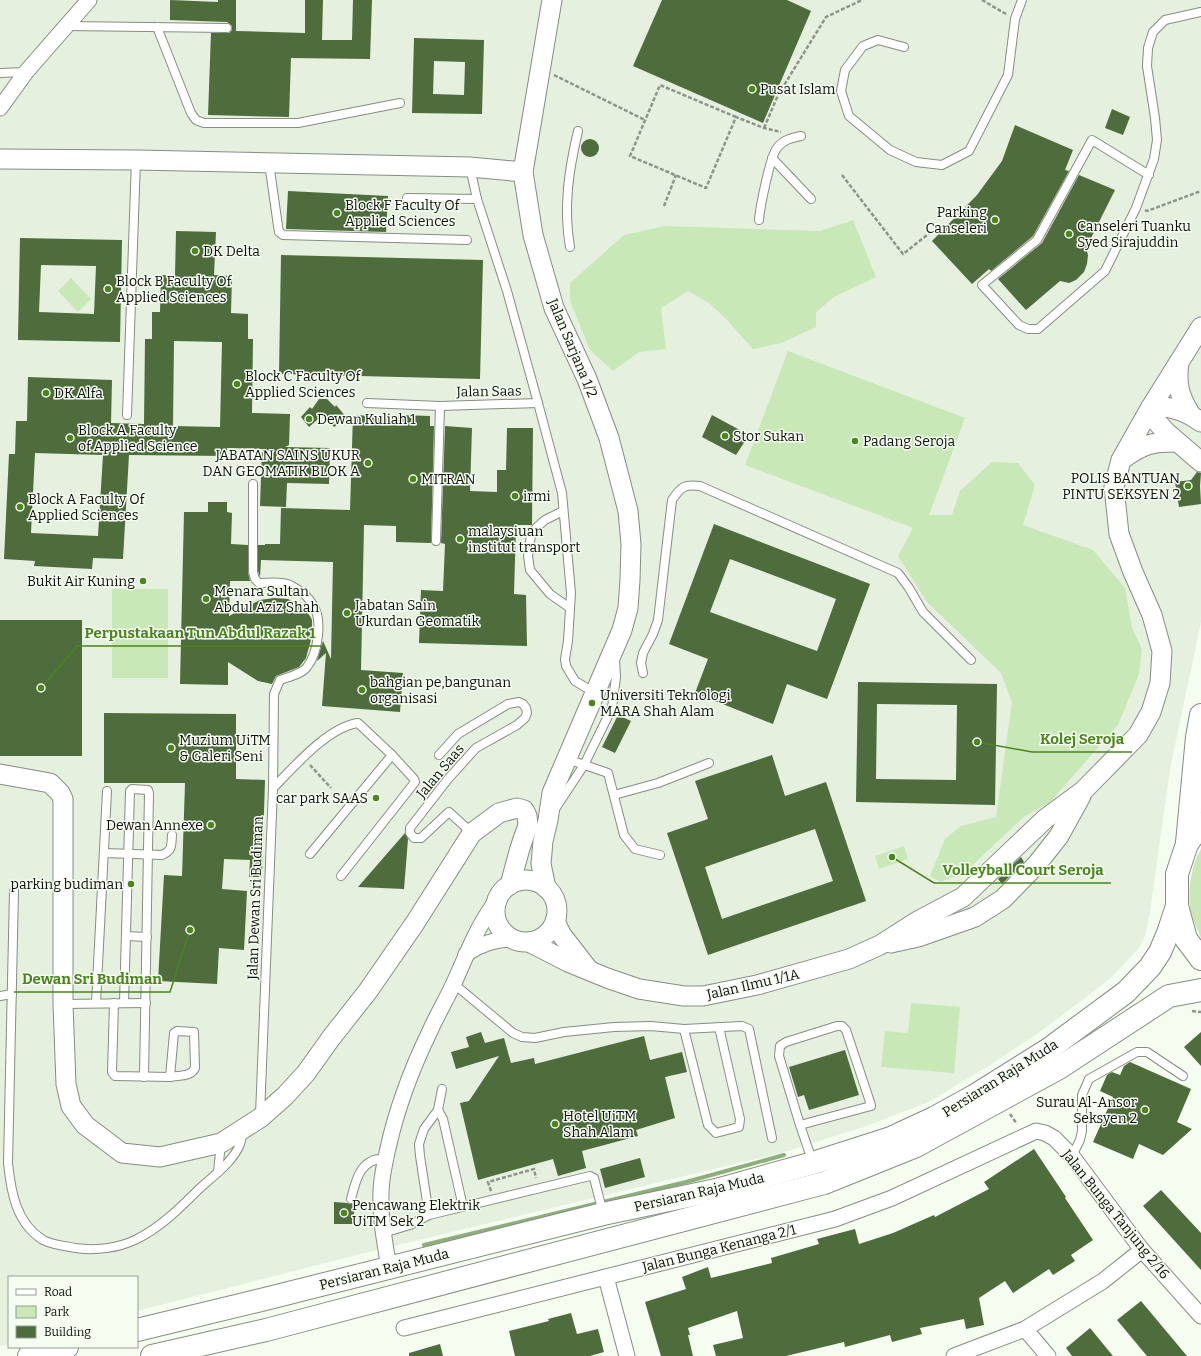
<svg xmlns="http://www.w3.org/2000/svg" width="1201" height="1356" viewBox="0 0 1201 1356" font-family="Bitter,serif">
  <rect width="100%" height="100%" fill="#f5fdf1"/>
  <path fill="#e5f0df" d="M0 0H1201V622L1170 769 1150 912 1146 933 1140 947 1113 976 1089 995 1037 1034 990 1065 929 1102 864 1127 781 1153 369 1252 137 1311V1277H9V1344L0 1346Z"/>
  <g fill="#c8e8b7">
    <path d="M853 220 876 277 834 297 816 312V327L781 343 753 349 726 319 709 303 688 291 661 308 666 349 639 352 613 371 590 350 570 301V283L624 235 665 226 820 231Z"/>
    <path d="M71 278 91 299 78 312 58 291Z"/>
    <path d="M788 351 965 418 929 515H952L960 491 992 462 1018 463 1035 485 1023 525 1093 550 1125 588 1132 628 1142 649 1139 674 1118 725 1050 802 1025 816 965 872 941 882 930 876 945 839 961 826 996 817 1012 702 1001 673 927 602 898 556 913 528 745 465Z"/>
    <rect x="112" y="589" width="56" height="89"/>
    <path d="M904 846 908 859 879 869 875 856Z"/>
    <path d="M1201 849V938C1198 930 1193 921 1191 912 1187 893 1191 865 1201 849Z"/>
    <path d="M911 1003 960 1007 954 1073 881 1067 885 1031 908 1033Z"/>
  </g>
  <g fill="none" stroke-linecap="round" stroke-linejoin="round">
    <path stroke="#8eaf7b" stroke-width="4" d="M424 1245 686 1182 784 1155"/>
  </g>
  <g fill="#4e6c3c" fill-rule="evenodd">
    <path d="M170 0 218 2V0H236V31L305 33V0H323L322 40H352L353 0H372L370 59 291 58 289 117 208 115 211 33H229L232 30V26L227 22 170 20Z"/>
    <path d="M662 0H787L811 11 763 123 633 66Z"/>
    <path d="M414 38 484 40 482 114 412 113ZM434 61 465 62 464 95 433 94Z"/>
    <path d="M1112 109 1130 117 1123 135 1105 128Z"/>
    <path d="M1015 125 1073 150 1065 170 1069 171 1033 236 991 271 989 269 972 284 932 241 977 195 1002 161Z"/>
    <circle cx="590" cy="148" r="9"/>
    <path d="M1079 175 1115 190 1086 248 1088 255 1087 264 1084 272 1076 280 1069 283 1060 281 1026 310 998 279 1042 243Z"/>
    <path d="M288 191 388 196 386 232 286 229Z"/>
    <path d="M176 231 216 232 214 275 232 276 231 313 248 314V339H253L252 413 290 414 289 445 285 447 330 448 329 484 287 483 286 507 260 506 262 449 227 448V456L129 455 123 559 93 558 92 569 34 566 35 561 4 559 9 454H15L16 421H27L28 377 112 380 111 423 144 424 145 339H152V312H160L161 275H175ZM174 341 222 342 220 427 173 426ZM35 453 103 455 98 536 31 533Z"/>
    <path d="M20 238 122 240 120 342 18 340ZM41 265 96 266 94 314 39 312Z"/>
    <path d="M281 255 483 260 480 379 279 374Z"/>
    <path d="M319 399H327L335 407 336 405 347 418 334 427 324 414 309 427 301 417 310 407 312 409Z"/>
    <path d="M353 415 401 417V415L430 416V426H434L431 543 396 542V526L364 525 361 670 403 673 400 712 322 706 326 653 317 661 323 641 331 659 333 562 261 560 260 577 258 571V545H265V544H280L281 508 350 510Z"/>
    <path d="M712 415 749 435 736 455 702 437Z"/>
    <path d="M445 426 472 428 470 491 497 492V470H506L507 428H533L532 525H516L514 594 526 595 527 646 419 643 421 590 443 591 445 544 441 543Z"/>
    <path d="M1197 472 1201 473 1200 486 1201 504 1179 507 1175 482 1191 480Z"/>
    <path d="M208 502H227V512L232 513 231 544 248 545V572L250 581H230L229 616 260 600 274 598 288 599 301 606 310 616 312 620V636L306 658 299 667 276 676 272 684 258 681 228 662V685L180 684 184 512H208Z"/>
    <path d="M714 524 870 584 827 699 787 684 773 724 695 693 708 659 669 644ZM730 559 836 599 817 651 710 612Z"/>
    <rect x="0" y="620" width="82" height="136"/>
    <path d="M858 682 997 684 995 805 856 802ZM877 704 957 705 956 780 876 779Z"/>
    <path d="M104 713 236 714V779L265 780 262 877H249L250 860 224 859 222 889 247 891 244 950 219 948 217 984 158 981 164 875 182 876 185 783H104Z"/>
    <path d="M618 715 631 721 615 753 602 747Z"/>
    <path d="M772 755 785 796 826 782 866 901 708 955 667 833 708 819 695 781ZM815 829 833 881 722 919 705 867Z"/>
    <path d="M405 833 408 839 404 889 358 887Z"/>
    <path d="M1021 857 1024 862 1002 884 998 879Z"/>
    <path d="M481 1032 485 1043 504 1038 511 1063 534 1058 535 1064 644 1036 650 1060 682 1052 687 1072 665 1077 675 1118 636 1130 638 1136 582 1151 586 1168 558 1176 553 1159 478 1180 460 1103 469 1101 499 1056 456 1069 451 1052 469 1047 466 1037Z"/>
    <path d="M1201 1032V1066L1184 1047Z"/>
    <path d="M845 1050 859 1095 809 1110 804 1095 798 1097 789 1067Z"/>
    <path d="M1130 1062 1191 1089 1177 1122 1192 1129 1163 1155 1139 1144 1133 1159 1093 1142 1113 1097 1100 1091 1107 1075 1112 1072 1120 1075 1124 1066Z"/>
    <path d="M1034 1149 1066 1197 1065 1198 1093 1240 1071 1255 1075 1261 1053 1275 1049 1269 1013 1293 1005 1281 979 1298 984 1325 966 1329 964 1319 920 1328 922 1334 892 1342 890 1335 845 1347 844 1342 786 1356H716L713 1345 743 1338 737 1311 688 1328 690 1335H688L693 1356H661L645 1302 686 1289 682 1277 708 1267 711 1278 772 1263 771 1258 819 1244 817 1239 855 1229 859 1244 893 1233 934 1215 935 1217 989 1189 984 1182Z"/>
    <path d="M640 1158 645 1177 605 1188 600 1169Z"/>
    <path d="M1161 1190 1201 1233V1270L1143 1206Z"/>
    <path d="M334 1202 347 1203 350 1204 354 1203V1224H334Z"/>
    <path d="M1141 1301 1187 1356H1147L1117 1320Z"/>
    <path d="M571 1313 577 1334 598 1329 604 1352 590 1356H515L509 1331 549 1321 548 1319Z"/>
    <path d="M1090 1328 1113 1356H1072L1066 1348Z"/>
    <path d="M440 1344 443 1356H409V1353Z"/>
  </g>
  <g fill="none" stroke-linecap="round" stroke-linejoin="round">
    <g stroke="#868d82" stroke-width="10">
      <g id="service">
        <path d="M66 26 227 28"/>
        <path d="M157 27 191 113 196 120 204 123H298L400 103"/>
        <path d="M904 47 878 40 863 46 845 70 841 91 849 116 890 150 916 162 942 165 969 151 1008 75 1015 19 1022 0"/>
        <path d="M0 73 26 72"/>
        <path d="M772 158 811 199"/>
        <path d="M269 163 278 226 279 232 283 235 467 240"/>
        <path d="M470 167 477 199 507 291 538 403 562 493 571 593 568 641 565 659 566 666 575 681 595 693"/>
        <path d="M1149 175 1092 140 1037 240 982 285 1019 325 1028 329H1038L1105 271 1136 208 1154 159 1157 140 1155 118 1147 66 1148 48 1153 32 1165 20 1201 12"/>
        <path d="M407 198 477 199"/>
        <path d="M759 220C760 207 770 157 777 148 783 140 791 138 801 136"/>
        <path d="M570 247C563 207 569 169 578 131"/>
        <path d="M367 403 440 406 538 403"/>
        <path d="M127 415 136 160"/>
        <path d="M253 484V572L255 579 259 583C268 583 281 581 290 585 298 589 308 596 313 605 323 620 318 653 307 667 302 674 288 677 280 680L274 694 273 788 260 1115"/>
        <path d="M563 511 545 520 537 527 531 535 528 556 530 570 550 594 570 608"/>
        <path d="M436 541 440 406"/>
        <path d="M643 673 641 663 643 653 653 634 658 620 672 500C681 487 684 484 700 486L898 573 909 588 923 612 971 660"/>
        <path d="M439 755 458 734 508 704 519 702 523 704 526 708 527 713 525 718 517 725 476 748 448 779 410 828V833L414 838H421L449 812 472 833"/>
        <path d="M567 759 608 773 624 835 635 849 660 855"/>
        <path d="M273 788C294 767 328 727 358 723L392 755 310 854"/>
        <path d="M614 795 658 783 709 763"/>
        <path d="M555 809 584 765 612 708 616 677 615 660"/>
        <path d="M104 853 162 855C173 850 171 846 172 835"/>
        <path d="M341 876 415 782 414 779 392 755"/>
        <path d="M14 891 8 1163C11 1192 16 1223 43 1240 53 1245 65 1246 76 1248 95 1251 118 1248 135 1240 160 1228 180 1208 199 1189 212 1177 234 1161 240 1144 241 1141 242 1136 243 1132"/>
        <path d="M126 936 147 937"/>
        <path d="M454 984 513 1033 522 1037 535 1038 564 1032 614 1027 651 1026 684 1029 742 1026 749 1029 772 1138"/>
        <path d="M0 996 12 994"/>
        <path d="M96 1003 107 791"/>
        <path d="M114 1003 112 1072 115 1076 170 1077 174 1033 177 1031 194 1032 195 1068C191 1077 179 1075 170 1077"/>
        <path d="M124 1003 130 791 132 789 148 790 149 793 144 1077"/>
        <path d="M63 1004 146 1003"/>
        <path d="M684 1029 708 1125 716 1133 739 1127 740 1119 719 1027"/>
        <path d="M438 1110 443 1119 463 1207"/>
        <path d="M800 1125 871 1106V1105L846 1030 842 1026H837L786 1042 780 1046 779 1056 800 1125 813 1163"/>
        <path d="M1072 1156 1080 1140 1082 1131V1095L1089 1079 1137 1052H1147L1183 1076"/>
        <path d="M218 1172 221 1143"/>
        <path d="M351 1199C356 1179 361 1157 386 1159"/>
        <path d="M429 1215 420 1156 419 1144 424 1129 438 1110 442 1089"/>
        <path d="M383 1233 410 1225 429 1215 590 1176 594 1178 603 1213"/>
      </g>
    </g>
    <g stroke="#868d82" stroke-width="17">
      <g id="minor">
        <path d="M0 108 26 72 89 0"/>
        <path d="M466 954C480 944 495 939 513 939"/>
        <path d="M389 1268C385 1244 380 1218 381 1193 381 1178 385 1162 388 1148 397 1108 412 1068 430 1031 437 1015 446 1000 453 985 467 955 477 925 498 899"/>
        <path d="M606 1277 627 1356"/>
        <path d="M404 1328 835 1219 892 1198 1036 1131 1045 1133 1054 1138 1072 1156 1142 1250 1201 1316"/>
        <path d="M1025 1329 1048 1356"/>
        <path d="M954 1356 1025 1329 1103 1281 1142 1250"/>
      </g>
    </g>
    <g stroke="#868d82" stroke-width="21">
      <g id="tertiary">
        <path d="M0 159 136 160 470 167 523 172"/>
        <path d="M1179 362C1176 384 1179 396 1191 415"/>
        <path d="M1201 422C1186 411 1170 405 1151 407L1156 421 1166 432 1201 462"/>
        <path d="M1124 458C1144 444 1152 442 1176 442"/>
        <path d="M0 774 50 783 60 793 63 799V1004L66 1084 71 1106 85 1125 122 1153 160 1157 221 1143 260 1118 285 1096 306 1073 331 1038 368 991 415 923 472 833 499 813 517 808 524 810 527 816 528 825 520 848 510 885"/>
        <circle cx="526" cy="911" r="31"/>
        <path d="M546 888 541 864 543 841 548 820 552 793 622 630 628 608 630 580 631 544 628 511 609 438 587 379 554 308 533 235 523 172 552 0"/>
        <path d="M555 921 561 934 588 969"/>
        <path d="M529 942 568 962 607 978 639 989 684 996H703L757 985 849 959 880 945 916 922 963 897 1045 819 1083 791 1138 735 1151 712 1160 683 1162 651 1152 615 1133 572 1119 534 1114 487 1121 460 1151 407 1201 327"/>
        <path d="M891 943 918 937 975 917 1003 899 1037 864 1059 836 1081 796"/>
      </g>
    </g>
    <g stroke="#868d82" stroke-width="24">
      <g id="primary">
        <path d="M1201 824 1187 844 1177 874V906L1186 939 1201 959"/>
        <path d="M1187 843 1197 737 1201 715"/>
        <path d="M137 1330 257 1301 603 1214 716 1190 813 1163 891 1138 934 1118 974 1096 1049 1049 1126 992 1150 967 1160 952 1168 933 1177 906"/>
        <path d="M29 1356 67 1347"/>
        <path d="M152 1356 266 1330 824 1183 916 1146 1059 1068 1169 996 1201 990"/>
      </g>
    </g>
    <g stroke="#8e938b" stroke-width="2.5" stroke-dasharray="4 2" stroke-linecap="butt">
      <path d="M982 0 1006 14"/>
      <path d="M554 75 645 120"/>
      <path d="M736 117 660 85 630 156 706 188 736 117 764 128 781 132"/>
      <path d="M764 128 778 95 826 17 862 0"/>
      <path d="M842 175 903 254 931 232"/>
      <path d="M664 206 676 175"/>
      <path d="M1145 210 1147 211 1201 191"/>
      <path d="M310 765 331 788"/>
      <path d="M1192 1011 1201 1012"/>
      <path d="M1010 1114 1017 1124"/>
      <path d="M491 1191 488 1182 534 1169 536 1178"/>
    </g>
    <use href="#service" stroke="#fff" stroke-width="8"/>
    <use href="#minor" stroke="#fff" stroke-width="15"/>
    <use href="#tertiary" stroke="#fff" stroke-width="19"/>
    <use href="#primary" stroke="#fff" stroke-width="22"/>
  </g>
  <g fill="#4c841f" stroke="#f5fdf1" stroke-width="1.5">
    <circle cx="752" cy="89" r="4"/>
    <circle cx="337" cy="213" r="4"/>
    <circle cx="995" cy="220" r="4"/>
    <circle cx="1069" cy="234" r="4"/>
    <circle cx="195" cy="251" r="4"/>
    <circle cx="108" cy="289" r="4"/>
    <circle cx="237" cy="384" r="4"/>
    <circle cx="46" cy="393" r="4"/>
    <circle cx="309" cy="419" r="4"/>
    <circle cx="725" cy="436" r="4"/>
    <circle cx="70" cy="438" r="4"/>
    <circle cx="855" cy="441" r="4"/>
    <circle cx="368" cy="463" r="4"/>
    <circle cx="413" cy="479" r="4"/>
    <circle cx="1188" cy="486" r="4"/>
    <circle cx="515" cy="496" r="4"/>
    <circle cx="20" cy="507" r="4"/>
    <circle cx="460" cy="539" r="4"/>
    <circle cx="143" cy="581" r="4"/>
    <circle cx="206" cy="599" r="4"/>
    <circle cx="347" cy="613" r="4"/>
    <circle cx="362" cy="690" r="4"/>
    <circle cx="592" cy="703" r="4"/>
    <circle cx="171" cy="748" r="4"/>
    <circle cx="376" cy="798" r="4"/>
    <circle cx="211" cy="825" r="4"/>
    <circle cx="131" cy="884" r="4"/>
    <circle cx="1145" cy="1110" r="4"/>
    <circle cx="555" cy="1124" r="4"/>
    <circle cx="344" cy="1213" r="4"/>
  </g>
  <g text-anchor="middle" stroke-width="3" stroke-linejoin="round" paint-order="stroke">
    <g font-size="14" fill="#0d100c" stroke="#f5fdf1" text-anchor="start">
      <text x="760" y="94">Pusat Islam</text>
      <text x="345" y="210">Block F Faculty Of<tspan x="345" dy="16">Applied Sciences</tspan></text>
      <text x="987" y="217" text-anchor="end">Parking<tspan x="987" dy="16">Canseleri</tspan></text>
      <text x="1077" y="231">Canseleri Tuanku<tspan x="1077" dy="16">Syed Sirajuddin</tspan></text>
      <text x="203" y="256">DK Delta</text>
      <text x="116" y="286">Block B Faculty Of<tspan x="116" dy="16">Applied Sciences</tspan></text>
      <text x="245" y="381">Block C Faculty Of<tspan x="245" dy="16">Applied Sciences</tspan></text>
      <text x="54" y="398">DK Alfa</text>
      <text x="317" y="424">Dewan Kuliah 1</text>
      <text x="78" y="435">Block A Faculty<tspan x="78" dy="16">of Applied Science</tspan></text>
      <text x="733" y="441">Stor Sukan</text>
      <text x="863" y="446">Padang Seroja</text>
      <text x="360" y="460" text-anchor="end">JABATAN SAINS UKUR<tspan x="360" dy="16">DAN GEOMATIK BLOK A</tspan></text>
      <text x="1180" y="483" text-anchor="end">POLIS BANTUAN<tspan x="1180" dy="16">PINTU SEKSYEN 2</tspan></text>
      <text x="421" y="484">MITRAN</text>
      <text x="523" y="501">irmi</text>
      <text x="28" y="504">Block A Faculty Of<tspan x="28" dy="16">Applied Sciences</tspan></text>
      <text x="468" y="536">malaysiuan<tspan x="468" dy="16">institut transport</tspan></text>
      <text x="135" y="586" text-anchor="end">Bukit Air Kuning</text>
      <text x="214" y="596">Menara Sultan<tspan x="214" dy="16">Abdul Aziz Shah</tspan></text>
      <text x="355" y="610">Jabatan Sain<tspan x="355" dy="16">Ukurdan Geomatik</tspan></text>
      <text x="370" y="687">bahgian pe,bangunan<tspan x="370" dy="16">organisasi</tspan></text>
      <text x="600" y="700">Universiti Teknologi<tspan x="600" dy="16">MARA Shah Alam</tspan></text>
      <text x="179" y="745">Muzium UiTM<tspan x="179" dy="16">&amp; Galeri Seni</tspan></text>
      <text x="368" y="803" text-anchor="end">car park SAAS</text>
      <text x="203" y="830" text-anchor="end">Dewan Annexe</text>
      <text x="123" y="889" text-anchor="end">parking budiman</text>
      <text x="1137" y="1107" text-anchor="end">Surau Al-Ansor<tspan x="1137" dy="16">Seksyen 2</tspan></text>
      <text x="563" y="1121">Hotel UiTM<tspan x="563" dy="16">Shah Alam</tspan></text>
      <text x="352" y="1210">Pencawang Elektrik<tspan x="352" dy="16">UiTM Sek 2</tspan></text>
    </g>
    <g font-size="14" fill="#0d100c" stroke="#f5fdf1">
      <text transform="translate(573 348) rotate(67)" y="5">Jalan Sarjana 1/2</text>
      <text transform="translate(489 391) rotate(-1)" y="5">Jalan Saas</text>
      <text transform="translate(440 771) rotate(-50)" y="5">Jalan Saas</text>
      <text transform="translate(255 898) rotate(-88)" y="5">Jalan Dewan Sri Budiman</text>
      <text transform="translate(753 984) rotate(-13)" y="5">Jalan Ilmu 1/1A</text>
      <text transform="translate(1000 1078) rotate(-32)" y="5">Persiaran Raja Muda</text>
      <text transform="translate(699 1192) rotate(-13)" y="5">Persiaran Raja Muda</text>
      <text transform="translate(1116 1214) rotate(51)" y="5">Jalan Bunga Tanjung 2/16</text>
      <text transform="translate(719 1248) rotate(-14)" y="5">Jalan Bunga Kenanga 2/1</text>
      <text transform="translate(384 1269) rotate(-14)" y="5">Persiaran Raja Muda</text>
    </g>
  </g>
  <path fill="none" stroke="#4c841f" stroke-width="1.5" d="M41 688L77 646H324M977 742L1032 752H1132M892 857L934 883H1111M190 930L170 992H14"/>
  <g fill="#4c841f" stroke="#f5fdf1" stroke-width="1.5">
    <circle cx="41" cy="688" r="4"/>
    <circle cx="977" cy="742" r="4"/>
    <circle cx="892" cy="857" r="4"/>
    <circle cx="190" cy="930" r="4"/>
  </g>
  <g font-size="15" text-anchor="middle" font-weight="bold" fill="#4c841f" stroke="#f5fdf1" stroke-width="3" stroke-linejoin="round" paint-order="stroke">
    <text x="200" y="638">Perpustakaan Tun Abdul Razak 1</text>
    <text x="1082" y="744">Kolej Seroja</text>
    <text x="1023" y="875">Volleyball Court Seroja</text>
    <text x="92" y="984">Dewan Sri Budiman</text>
  </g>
  <rect x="8" y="1276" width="130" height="72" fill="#f5fdf1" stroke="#989e95"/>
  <rect x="16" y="1289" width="20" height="6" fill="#ffffff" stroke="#989e95"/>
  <text x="44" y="1296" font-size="12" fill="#0d100c">Road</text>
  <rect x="16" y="1306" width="20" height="12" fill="#c8e8b7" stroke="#989e95"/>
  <text x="44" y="1316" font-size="12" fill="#0d100c">Park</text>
  <rect x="16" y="1326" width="20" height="12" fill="#4e6c3c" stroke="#989e95"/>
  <text x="44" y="1336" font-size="12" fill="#0d100c">Building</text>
</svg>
